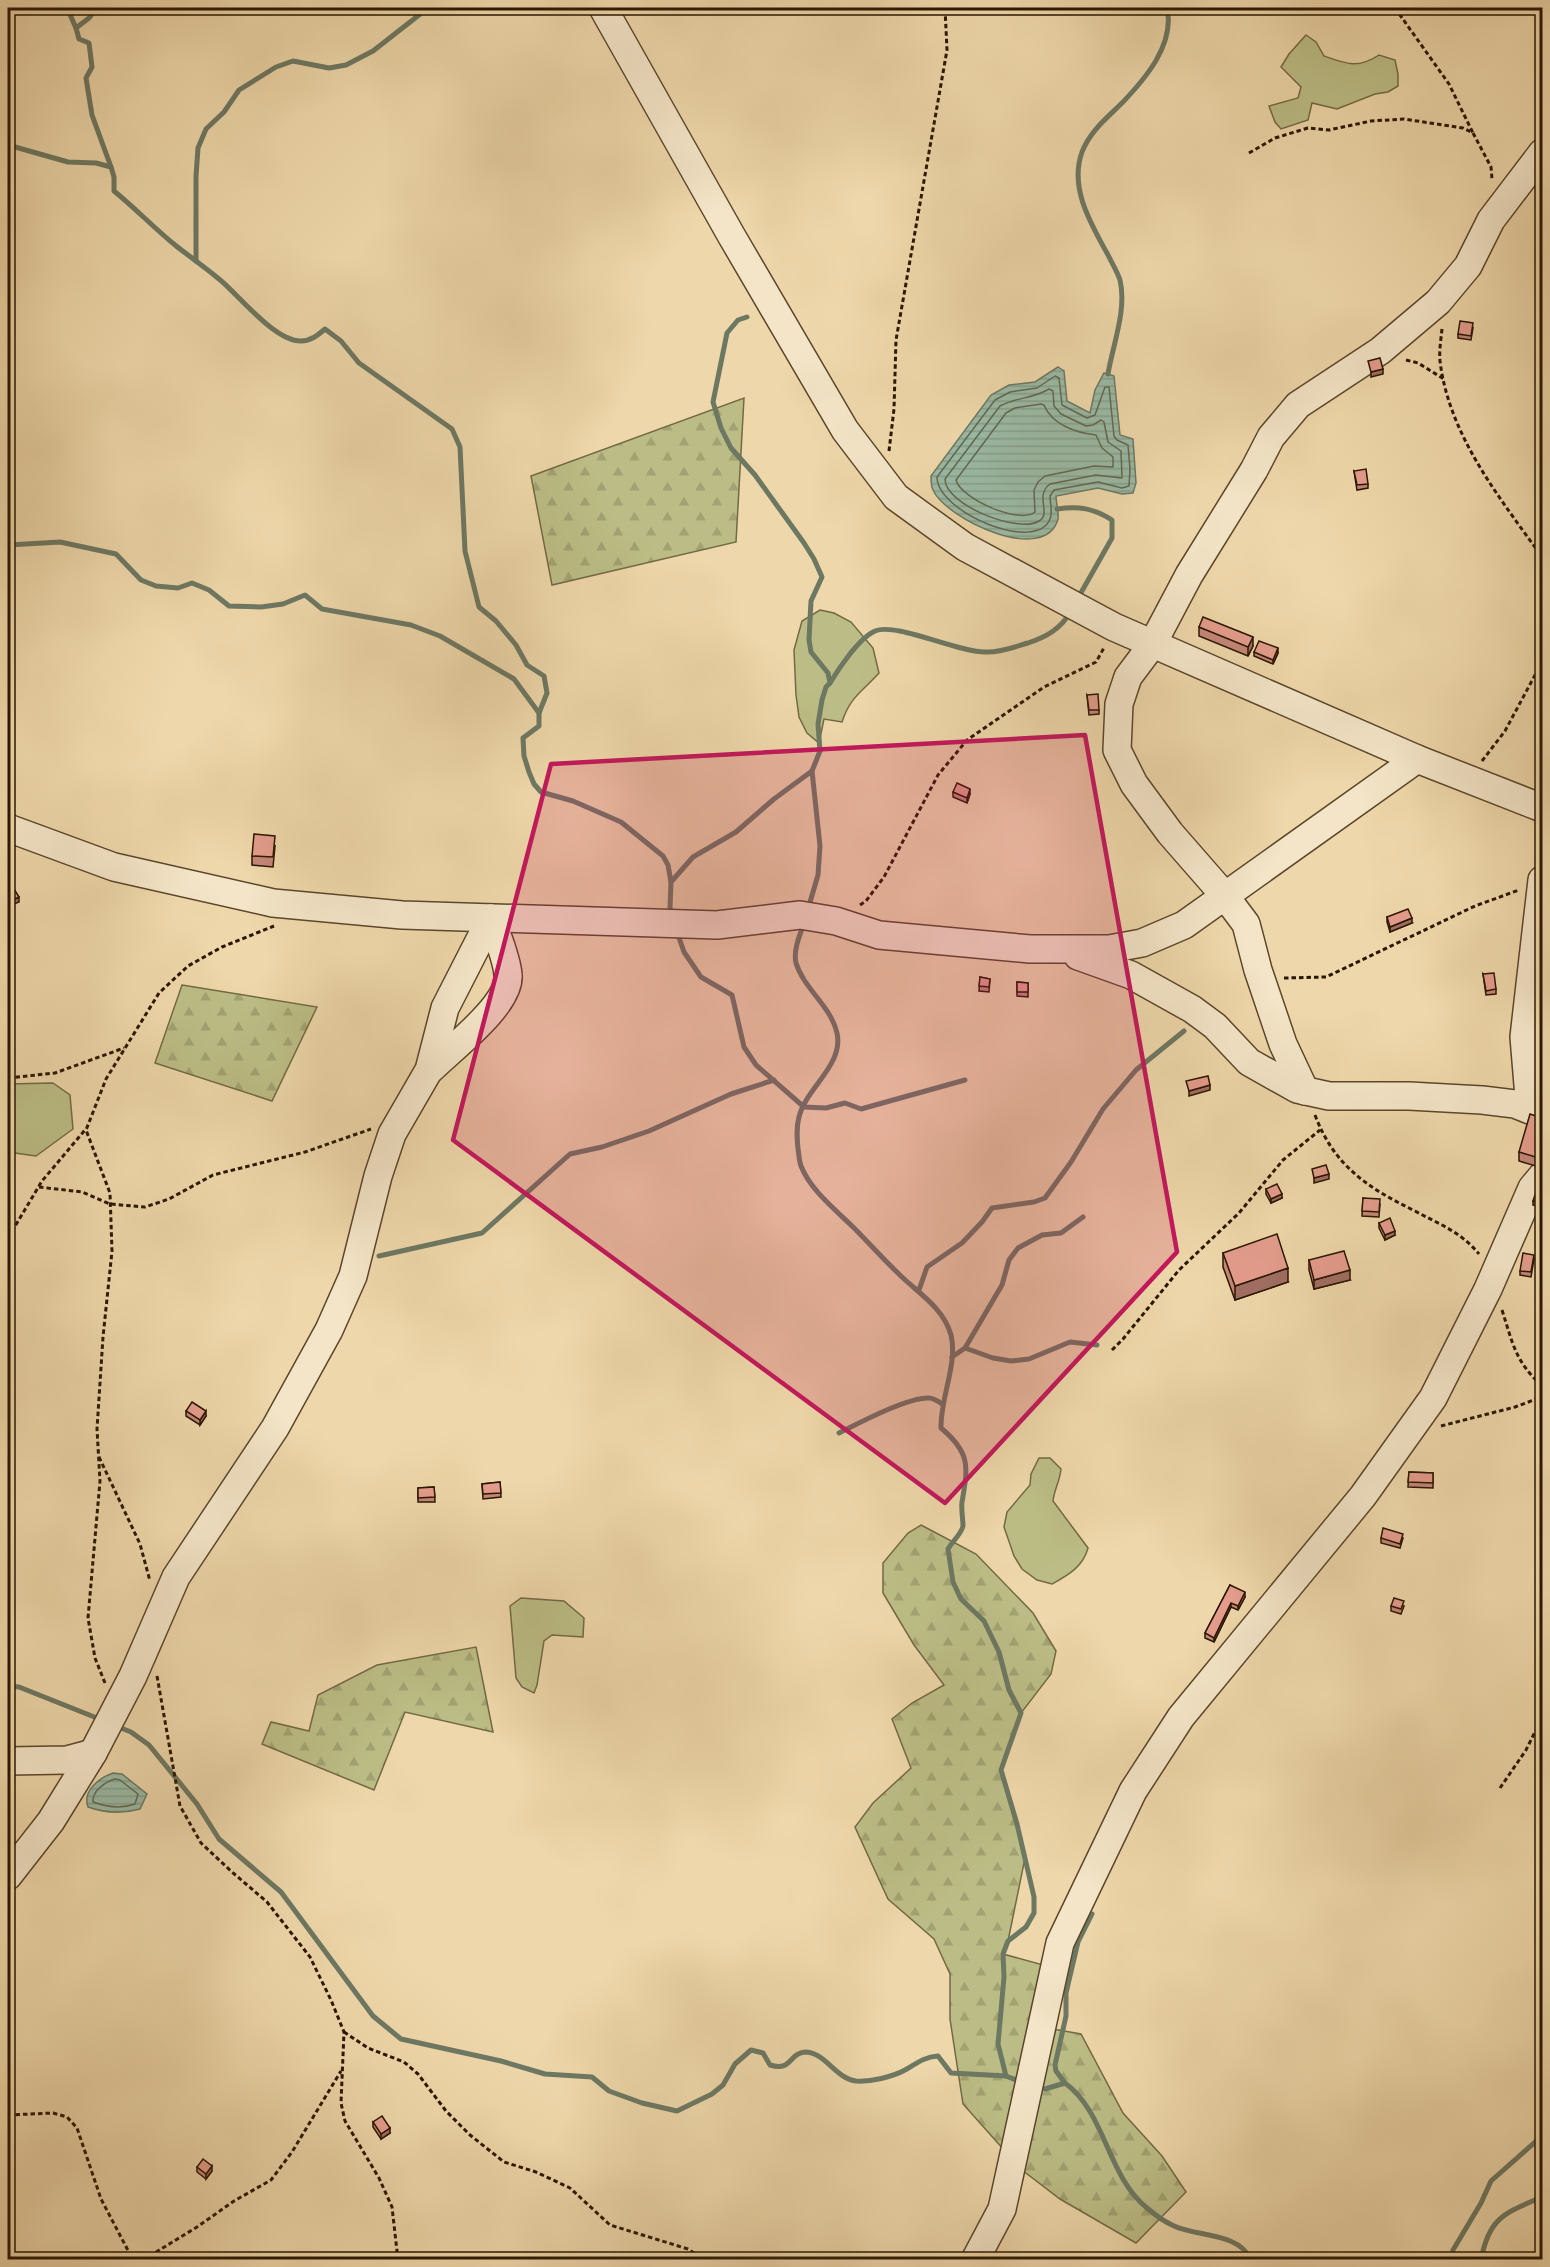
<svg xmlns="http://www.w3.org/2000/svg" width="1550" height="2267" viewBox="0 0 1550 2267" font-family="'IM FELL DW Pica',serif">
  <defs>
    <pattern id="forest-firs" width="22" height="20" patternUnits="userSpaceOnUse" patternTransform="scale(1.5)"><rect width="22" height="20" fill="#bcbd86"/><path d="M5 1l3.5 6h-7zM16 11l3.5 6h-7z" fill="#a2a272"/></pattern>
    <pattern id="water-rules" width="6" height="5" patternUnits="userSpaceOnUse" patternTransform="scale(1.5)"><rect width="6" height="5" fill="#9abaa5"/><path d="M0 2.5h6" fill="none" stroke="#859f8c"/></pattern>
  </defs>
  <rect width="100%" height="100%" fill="#eed7aa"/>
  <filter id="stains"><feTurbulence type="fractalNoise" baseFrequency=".00333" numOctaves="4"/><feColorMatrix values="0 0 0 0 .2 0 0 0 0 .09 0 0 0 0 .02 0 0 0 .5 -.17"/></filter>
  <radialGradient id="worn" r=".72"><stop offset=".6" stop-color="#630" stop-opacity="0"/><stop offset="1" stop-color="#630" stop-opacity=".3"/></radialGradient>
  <g fill="#bcbd86" stroke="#736a43" stroke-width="1.5">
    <path d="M1306 35 1316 42 1324 56C1346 64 1358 69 1379 55L1395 60 1398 74V86L1388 92 1375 94 1337 109 1312 103 1308 120 1281 129 1275 122 1269 106 1298 98 1301 87 1281 67 1289 54Z"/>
    <path d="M820 610 834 613 851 622 873 648 879 673C862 692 850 697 842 722L824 719 819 743 807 733 799 717 796 695 794 650 802 621Z"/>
    <path d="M53 1083 70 1095 73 1129 36 1156 8 1152V1084Z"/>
    <path d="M1039 1458H1050L1061 1469C1060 1481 1054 1490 1053 1501L1088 1548C1083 1567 1068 1575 1052 1584L1037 1580 1022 1569 1014 1556 1004 1527 1007 1512 1030 1485 1031 1474Z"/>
    <path d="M521 1598 564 1601 584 1618 583 1637 552 1635 544 1641 537 1685 534 1693 522 1687 516 1678 510 1606Z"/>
  </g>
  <g fill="url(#forest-firs)" stroke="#736a43" stroke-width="1.5">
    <path d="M744 398 736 542 552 585 531 476Z"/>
    <path d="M182 985 317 1007 272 1101 155 1063Z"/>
    <path d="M921 1525 976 1554 1033 1613 1056 1651 1051 1674 1021 1713 1001 1770 1025 1858 1008 1941 1003 1954 1054 1968 1041 2027 1081 2034 1123 2113 1162 2156 1186 2192 1136 2243 1060 2199 1022 2170 963 2104 950 2019V1974L934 1939 888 1899 855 1827 873 1803 911 1768 892 1719 912 1703 944 1685 914 1645 883 1593V1563L908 1533Z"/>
    <path d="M476 1647 493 1732 405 1712 374 1790 262 1744 271 1722 309 1731 318 1695 377 1665Z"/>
  </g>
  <g fill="url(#water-rules)" stroke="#6d7863" stroke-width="1.5">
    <path d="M1058 367 1064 371 1067 401 1090 413 1095 390 1104 373 1114 376 1120 435 1133 439 1136 483 1133 493 1122 494 1098 488 1056 496C1056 502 1059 512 1058 519 1045 566 946 519 933 490 931 486 931 480 931 476L991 395 1009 385 1035 382Z"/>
    <path d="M113 1773 122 1774 147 1794 140 1809C122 1814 105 1813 88 1807 82 1791 99 1778 113 1773Z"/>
  </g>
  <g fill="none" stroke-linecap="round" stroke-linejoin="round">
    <g stroke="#626852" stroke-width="1.5">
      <path d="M1055 376 1059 378 1062 405 1087 418 1095 415 1105 387H1109L1114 436 1117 440 1128 445 1130 469 1129 486 1122 488 1098 482 1054 490 1050 496C1050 503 1053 512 1050 519 1036 554 937 512 937 477L995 400 1010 392 1037 388Z"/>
      <path d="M1049 389 1053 391 1054 406 1061 414 1086 426 1093 425 1101 420 1104 422 1108 442 1121 451 1122 478 1096 475 1050 484C1034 496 1052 513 1039 521 1019 534 945 505 945 479L1000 406C1016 397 1033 399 1049 389Z"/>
      <path d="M1041 404 1044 405C1052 425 1077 433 1096 435L1102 448 1113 457V467L1094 466 1045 476 1038 482 1034 490 1035 512C1019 525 960 498 956 480L1006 413 1015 408Z"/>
      <path d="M115 1779 120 1780 138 1794 135 1804C122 1809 107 1807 93 1802 92 1791 105 1782 115 1779Z"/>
    </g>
    <g stroke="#6d7863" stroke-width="5">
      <path d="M67 8 76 28"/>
      <path d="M97 8 89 18 76 28 79 39 89 43 92 67 86 78 92 115 111 167"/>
      <path d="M8 145 68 162 96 163 111 167 114 177V191C135 208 154 228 175 245 190 257 205 267 219 279 239 295 274 341 301 341 311 341 318 335 325 329L341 341 359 363 452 429 460 447 465 551 479 607 496 621 516 645 527 665 544 676 547 693 539 713V726L523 738 524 756 529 772 534 784 541 792 573 801 621 822 663 856 668 865 671 882"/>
      <path d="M196 261V176L198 148 206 129 224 112 239 90 276 67 293 61 329 68 346 65 373 51 428 8"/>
      <path d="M1108 374C1113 344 1127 310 1120 280 1117 271 1112 263 1108 255 1091 224 1069 188 1082 152 1090 131 1107 118 1122 103 1146 78 1175 44 1167 8"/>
      <path d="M1057 509C1079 506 1093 508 1112 520V538L1078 598"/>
      <path d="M8 545 60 542 116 554 141 580 156 586 178 588 192 583 209 590 229 606 261 607 283 604 305 595 322 609 411 625 440 636 514 679 539 713"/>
      <path d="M830 683C839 668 859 638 875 631 896 622 959 653 987 652 1002 652 1014 647 1028 643 1046 637 1061 629 1071 611"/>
      <path d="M808 909 818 875 820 846 812 771"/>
      <path d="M672 915 670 908 671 882 693 857 736 832 774 799 812 771 820 751 818 724 822 700 826 687 830 683 828 673 811 652 809 640 811 601 822 577 814 559 804 543 755 475 731 448 721 428 713 402 727 333 738 320 747 317"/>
      <path d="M804 923C800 935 793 950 796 963 804 989 831 1006 837 1033 844 1065 806 1088 799 1117 796 1128 797 1138 798 1149 799 1154 799 1161 801 1166 811 1191 836 1210 854 1228 870 1244 885 1261 902 1277 920 1294 944 1309 951 1335 958 1364 940 1398 941 1428 971 1453 968 1467 962 1502 961 1510 963 1518 963 1526 962 1533 952 1542 948 1549L953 1582 961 1599 984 1621 999 1652 1009 1690 1021 1713 1001 1770 1017 1824 1034 1897V1913L1026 1927 1008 1941 1003 1954 1004 1977 998 2044 1006 2076"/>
      <path d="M677 932 684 952 701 977 732 995 744 1047 756 1065 804 1107 826 1108 845 1103 861 1109 965 1080"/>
      <path d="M379 1256 482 1233 570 1154 602 1147 649 1131 731 1094 774 1080"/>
      <path d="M919 1290 927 1267 962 1243 982 1222 992 1208 1034 1202 1045 1198 1071 1162 1103 1109 1136 1070 1184 1031"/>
      <path d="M965 1348 993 1358 1011 1361 1029 1359 1070 1342 1097 1345"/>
      <path d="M952 1357 965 1348 1002 1285 1009 1260 1018 1248 1042 1235 1061 1233 1083 1217"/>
      <path d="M839 1433C859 1423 908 1397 929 1398 934 1398 938 1401 942 1404"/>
      <path d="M8 1686 19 1687 102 1720"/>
      <path d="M116 1726 131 1732 149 1745 197 1804 219 1839 281 1892 373 2016 401 2039 501 2061 545 2074 592 2077 609 2091 642 2103 677 2111 712 2094 723 2085 735 2064 751 2050 763 2053 770 2065C792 2072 789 2053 805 2052 825 2052 836 2079 856 2081 871 2082 892 2077 905 2070 917 2063 924 2057 938 2056L951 2073 1006 2076 1021 2082"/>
      <path d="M1065 2083 1056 2071 1055 2065 1066 2016V1993L1078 1942 1092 1914"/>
      <path d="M1036 2086 1045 2089 1065 2083C1106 2113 1107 2176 1147 2208 1154 2214 1165 2222 1174 2226 1197 2237 1239 2232 1251 2260"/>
      <path d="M1451 2260 1453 2250 1481 2203 1491 2181 1542 2136"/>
      <path d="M1481 2260C1489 2217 1505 2213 1542 2197"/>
    </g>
    <g stroke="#5b462a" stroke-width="30">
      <g id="minor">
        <path d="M603 8 731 235 845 430 896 497 965 547 1114 627 1417 759 1542 808"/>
        <path d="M8 828 114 867 273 903 402 915 717 925 800 915 836 921 879 935 1030 949H1109L1142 943 1184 925 1417 759"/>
        <path d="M1078 956 1131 975 1192 1009 1215 1026 1249 1062 1297 1089 1329 1096H1409L1482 1100 1515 1104 1542 1115"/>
        <path d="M431 1069C451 1049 511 1004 508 975 507 958 496 934 491 918"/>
        <path d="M1305 1091 1283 1044 1258 970 1246 924 1225 896 1170 833 1134 784 1117 750 1119 704 1128 677 1152 645 1189 575 1254 470 1271 437 1298 405 1380 351 1438 302 1468 266 1491 220 1542 153"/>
        <path d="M1530 1109 1524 1037 1542 880"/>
        <path d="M8 1761 67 1760 93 1753"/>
        <path d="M8 1876 51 1821 93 1753 133 1676 176 1577 275 1428 329 1330 353 1276 378 1176 392 1134 429 1070 445 1008 491 918"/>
        <path d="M975 2260 1002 2209 1060 1943 1133 1791 1181 1717 1363 1496 1433 1398 1488 1289 1532 1188 1542 1176"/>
      </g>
    </g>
    <g stroke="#2a1600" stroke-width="3" stroke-dasharray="4.5 3" stroke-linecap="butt">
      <path d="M1395 8 1449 84 1473 133"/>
      <path d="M1249 153 1275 138 1308 128 1329 130 1371 121 1404 119 1463 128 1473 133 1491 167 1492 179"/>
      <path d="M1442 329C1441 339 1439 351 1440 361 1449 436 1500 498 1542 557"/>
      <path d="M1406 360 1418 363 1444 379"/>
      <path d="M889 451 894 409 896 340 947 50 945 8"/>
      <path d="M1482 761 1505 731 1542 662"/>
      <path d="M860 905 866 901 884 877 938 775 967 740 1044 687 1096 662 1105 646"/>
      <path d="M1284 978 1326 977 1475 906 1519 890"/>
      <path d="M8 1078 55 1073 124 1048"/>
      <path d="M1315 1115C1334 1166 1368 1188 1415 1211 1439 1224 1461 1232 1479 1254"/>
      <path d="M39 1187 82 1192 110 1204 145 1207 169 1199 213 1175 305 1152 371 1129"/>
      <path d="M8 1238 42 1181 85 1130"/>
      <path d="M1502 1310C1513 1344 1515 1361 1542 1386"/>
      <path d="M1112 1350 1123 1339 1179 1270 1239 1213 1283 1160 1320 1130"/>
      <path d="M1441 1426 1515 1407 1542 1397"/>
      <path d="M99 1457 140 1544 150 1581"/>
      <path d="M157 1676 180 1806 201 1843 232 1872 267 1902 310 1957 331 2000 344 2032 341 2103 345 2121 379 2178 392 2207 398 2260"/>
      <path d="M105 1683 95 1658 88 1618 100 1481 97 1429 103 1337 112 1251 110 1193 86 1130 106 1079 159 993 188 966 222 947 274 926"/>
      <path d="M1500 1788 1526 1750 1542 1718"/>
      <path d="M344 2032 368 2048 404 2062 418 2074 446 2111 470 2135 504 2162 536 2172 570 2188 610 2225 688 2249 705 2260"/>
      <path d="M8 2115 53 2113 67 2117 77 2128 101 2199 133 2260"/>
      <path d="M143 2260 197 2227 234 2201 271 2180 292 2152 341 2071"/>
    </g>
    <use href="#minor" stroke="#f4e5c8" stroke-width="27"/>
  </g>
  <g fill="#c58779" stroke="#2a1600" stroke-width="1.5">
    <path d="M1473 328 1471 340 1458 338V334Z"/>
    <path d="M1354 471 1368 484V488L1357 490Z"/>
    <path d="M1199 627 1253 646 1248 656 1199 636Z"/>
    <path d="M1254 652 1278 653 1273 664 1254 656Z"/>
    <path d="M1087 695 1099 710V714L1089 715Z"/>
    <path d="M953 792 970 794 967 803 953 797Z"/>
    <path d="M275 846 273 867 252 865V856Z"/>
    <path d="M1387 917 1412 923 1390 932 1387 922Z"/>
    <path d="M1483 974 1496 989V994L1486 995Z"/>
    <path d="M980 977 990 979 989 992 979 991Z"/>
    <path d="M1017 982 1028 983V997L1017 996Z"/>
    <path d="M1542 1118 1539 1167 1519 1161V1152Z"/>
    <path d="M1266 1189 1282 1198 1271 1203 1266 1194Z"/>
    <path d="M1542 1194V1208L1533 1205V1201Z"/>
    <path d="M1363 1198 1380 1204 1379 1217 1362 1216Z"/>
    <path d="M1379 1223 1395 1235 1385 1240 1379 1228Z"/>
    <path d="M1223 1253 1288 1282 1235 1300 1223 1267Z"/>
    <path d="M1534 1259 1531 1277 1520 1275V1271Z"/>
    <path d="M1309 1260 1350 1280 1314 1289 1309 1270Z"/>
    <path d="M186 1411 206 1416 200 1425 186 1416Z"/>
    <path d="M1409 1472 1433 1473V1488L1408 1487Z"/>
    <path d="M500 1482 501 1497 483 1499 482 1484Z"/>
    <path d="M434 1487 435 1502H418V1488Z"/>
    <path d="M1381 1538H1403L1400 1548 1381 1543Z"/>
    <path d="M1230 1585 1245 1597 1238 1610 1231 1607 1214 1642 1205 1638V1633Z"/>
    <path d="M1391 1606H1404L1401 1614 1391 1611Z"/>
    <path d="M373 2122 390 2133 381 2139 373 2127Z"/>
    <path d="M197 2167 212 2171 206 2179 197 2172Z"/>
  </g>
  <g fill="#a06e63" stroke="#2a1600" stroke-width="1.5">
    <path d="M1383 369V374L1371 377V372Z"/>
    <path d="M1253 637V646L1248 656V647Z"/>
    <path d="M1278 648V653L1273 664V660Z"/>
    <path d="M970 789V794L967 803V798Z"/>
    <path d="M19 897V902L9 906V902Z"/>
    <path d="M1412 918V923L1390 932V927Z"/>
    <path d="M1210 1085V1090L1189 1096V1091Z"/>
    <path d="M1542 1148V1157L1539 1167V1158Z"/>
    <path d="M1329 1174V1179L1314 1183V1178Z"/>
    <path d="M1282 1194V1198L1271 1203V1199Z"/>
    <path d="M1395 1231V1235L1385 1240V1235Z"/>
    <path d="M1288 1268V1282L1235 1300V1286Z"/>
    <path d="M1350 1270V1280L1314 1289V1280Z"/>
    <path d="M206 1411V1416L200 1425V1420Z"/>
    <path d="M1245 1592V1597L1238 1610V1606Z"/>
    <path d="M1231 1603V1607L1214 1642V1638Z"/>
    <path d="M390 2128V2133L381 2139V2134Z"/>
    <path d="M212 2166V2171L206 2179V2174Z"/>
  </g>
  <g fill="#e59d8d" stroke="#2a1600" stroke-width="1.5">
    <path d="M1460 321 1473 323 1471 336 1458 334Z"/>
    <path d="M1380 358 1383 369 1371 372 1368 361Z"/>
    <path d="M1366 469 1368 484 1357 485 1354 471Z"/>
    <path d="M1203 617 1253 637 1248 647 1199 627Z"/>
    <path d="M1259 641 1278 648 1273 660 1254 652Z"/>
    <path d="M1098 694 1099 710H1089L1087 695Z"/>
    <path d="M957 783 970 789 967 798 953 792Z"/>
    <path d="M254 834 275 836 273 857 252 856Z"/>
    <path d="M14 889 19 897 9 902 8 899V892Z"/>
    <path d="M1408 909 1412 918 1390 927 1387 917Z"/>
    <path d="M1494 973 1496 989 1486 991 1483 974Z"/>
    <path d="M980 977 990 979 989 987 979 986Z"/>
    <path d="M1017 982 1028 983V992H1017Z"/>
    <path d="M1208 1076 1210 1085 1189 1091 1186 1081Z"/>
    <path d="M1530 1114 1542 1118V1148L1539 1158 1519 1152Z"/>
    <path d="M1326 1165 1329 1174 1314 1178 1312 1169Z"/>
    <path d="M1277 1184 1282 1194 1271 1199 1266 1189Z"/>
    <path d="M1536 1192 1542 1194V1203L1533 1201Z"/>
    <path d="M1363 1198 1380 1199 1379 1212 1362 1211Z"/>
    <path d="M1390 1218 1395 1231 1385 1235 1379 1223Z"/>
    <path d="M1277 1234 1288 1268 1235 1286 1223 1253Z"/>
    <path d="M1344 1251 1350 1270 1314 1280 1309 1260Z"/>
    <path d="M1523 1253 1534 1255 1531 1272 1520 1271Z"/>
    <path d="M192 1402 206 1411 200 1420 186 1411Z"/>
    <path d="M1409 1472 1433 1473V1483L1408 1482Z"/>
    <path d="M500 1482 501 1493 483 1494 482 1484Z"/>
    <path d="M434 1487 435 1497 418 1498V1488Z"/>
    <path d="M1383 1528 1403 1534 1400 1544 1381 1538Z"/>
    <path d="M1230 1585 1245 1592 1238 1606 1231 1603 1214 1638 1205 1633Z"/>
    <path d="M1394 1598 1404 1601 1401 1609 1391 1606Z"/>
    <path d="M382 2116 390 2128 381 2134 373 2122Z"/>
    <path d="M203 2159 212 2166 206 2174 197 2167Z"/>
  </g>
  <path fill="#c2185b" fill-opacity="0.2" stroke="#c2185b" stroke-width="4.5" stroke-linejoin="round" d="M1085 735 1177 1252 945 1503 453 1140 551 764Z"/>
  <rect width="1550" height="2267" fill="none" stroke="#eed7aa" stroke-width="30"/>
  <rect x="9" y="9" width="1532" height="2249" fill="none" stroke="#2a1600" stroke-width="3"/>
  <rect x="15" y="15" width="1520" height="2237" fill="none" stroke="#2a1600" stroke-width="1.5"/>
  <rect width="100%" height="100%" filter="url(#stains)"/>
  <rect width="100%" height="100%" fill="url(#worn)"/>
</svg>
